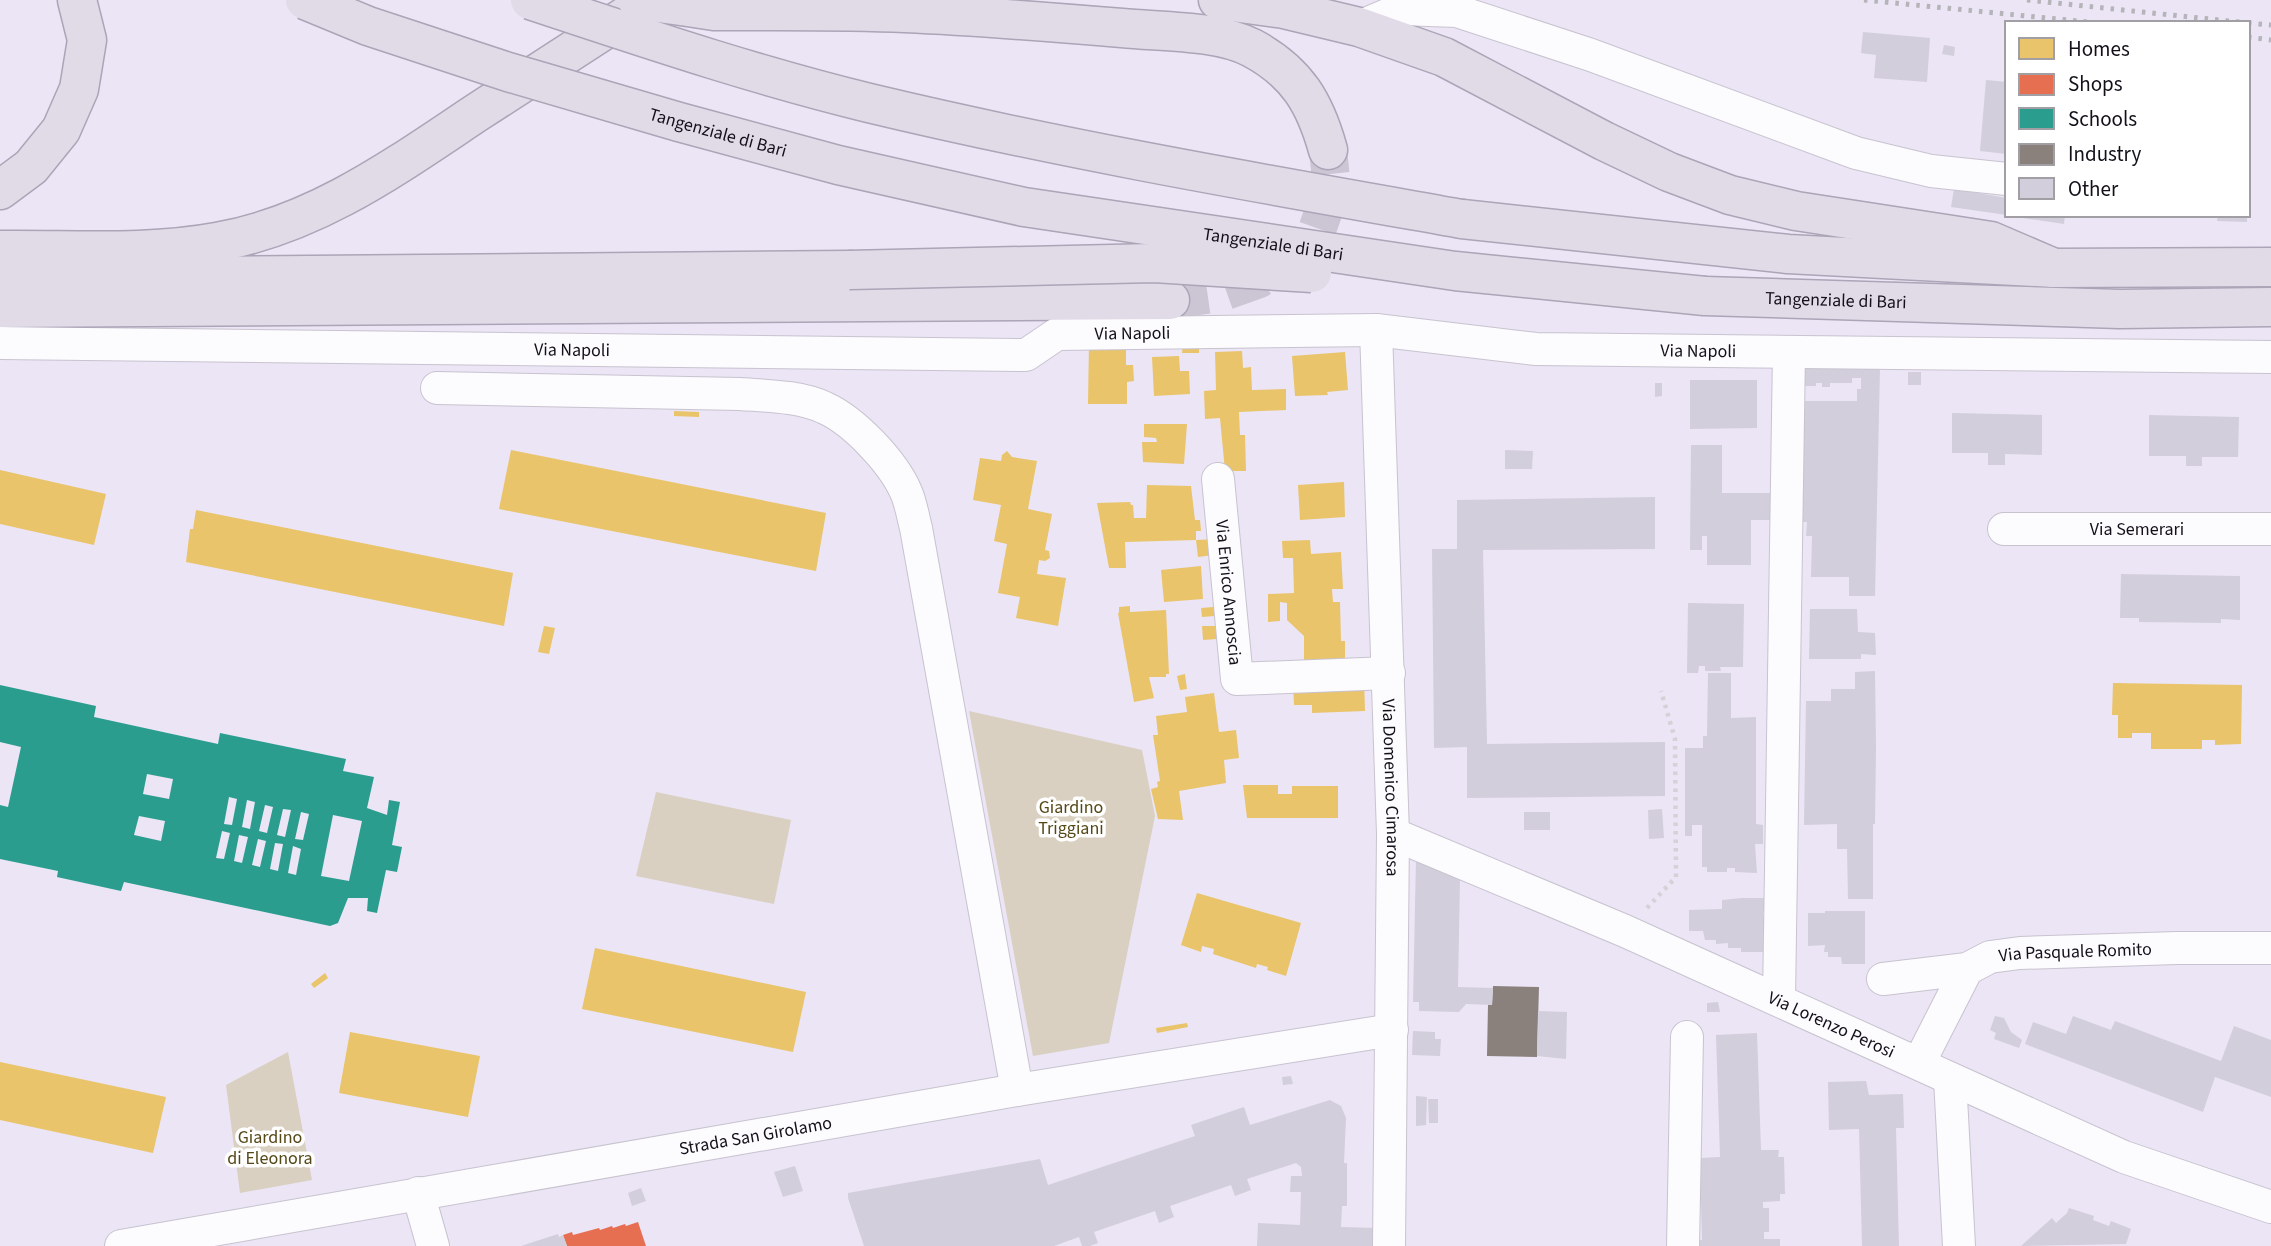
<svg xmlns="http://www.w3.org/2000/svg" width="2271" height="1246" viewBox="0 0 2271 1246" font-family="'Source Sans 3',sans-serif">
  <rect width="100%" height="100%" fill="#ebe5f5"/>
  <g fill="#d9d0c1">
    <path d="M969 711 1142 750 1155 816 1109 1043 1033 1056Z"/>
    <path d="M656 792 791 820 774 904 636 876Z"/>
    <path d="M288 1052 312 1180 240 1193 226 1085Z"/>
  </g>
  <g fill="#e9c46a">
    <path d="M1089 342H1126V365H1133L1134 381 1127 382V404H1088Z"/>
    <path d="M1183 343H1199V353H1182Z"/>
    <path d="M1242 351 1243 368 1251 367 1252 390 1286 389V410L1239 412 1240 435H1245L1246 471H1225L1220 418 1205 419 1204 391 1216 390 1215 352Z"/>
    <path d="M1345 352 1348 390 1327 392 1328 395 1295 396 1292 356Z"/>
    <path d="M1179 356 1180 371H1189L1190 394 1154 396 1152 357Z"/>
    <path d="M674 411 699 412V417L674 416Z"/>
    <path d="M1144 424H1187L1184 464 1143 462 1142 442H1157L1156 438 1144 437Z"/>
    <path d="M511 450 826 513 816 571 499 509Z"/>
    <path d="M1007 451 1012 457 1037 461 1028 509 1052 514 1045 550 1049 551 1050 558 1045 561 1039 560 1037 574 1066 578 1058 626 1016 618 1020 597 998 593 1007 544 994 541 1001 505 973 500 980 458 1001 461 1002 455Z"/>
    <path d="M0 470 106 494 94 545 0 524Z"/>
    <path d="M1344 482 1345 517 1300 520 1298 485Z"/>
    <path d="M1147 485 1191 486 1195 520H1200L1201 531H1196V540L1125 542 1126 568H1109L1097 503 1130 502 1131 505H1133L1134 518H1146Z"/>
    <path d="M196 510 513 573 504 626 186 562 190 529H193Z"/>
    <path d="M1217 539 1221 554 1198 557 1196 540Z"/>
    <path d="M1310 540 1311 554 1341 552 1343 589H1332L1333 602H1340L1341 641H1345V664H1304V636L1287 620V603L1280 602V621L1268 622V594L1294 593 1293 558H1283L1282 541Z"/>
    <path d="M1201 566 1203 599 1164 602 1161 570Z"/>
    <path d="M1130 606V612L1166 610 1169 674H1166V677H1149L1154 698 1134 702 1118 613H1119V607Z"/>
    <path d="M1226 606V615L1202 617 1201 608Z"/>
    <path d="M544 626 555 628 549 654 538 652Z"/>
    <path d="M1202 626H1216L1217 639 1203 640Z"/>
    <path d="M1185 674 1187 689 1180 690 1177 676Z"/>
    <path d="M1364 679 1365 711 1312 713V705H1294L1293 682Z"/>
    <path d="M2113 683 2242 685 2241 744 2215 745V740H2202V749H2151V733H2132V738H2118V715H2112Z"/>
    <path d="M1214 693 1219 732 1236 730 1239 758 1224 760 1226 783 1179 791 1183 820 1158 819 1151 789 1158 787 1157 782 1160 781 1153 735H1158L1156 716 1187 712 1185 697Z"/>
    <path d="M1243 785H1278V794H1292V786H1338V818H1247Z"/>
    <path d="M1197 893 1301 923 1286 976 1267 970 1268 967 1257 964 1256 968 1213 954 1214 949 1202 946 1201 952 1181 945Z"/>
    <path d="M595 948 806 992 793 1052 582 1009Z"/>
    <path d="M325 973 328 978 314 988 311 984Z"/>
    <path d="M1187 1023 1188 1027 1157 1033 1156 1028Z"/>
    <path d="M350 1032 480 1056 468 1117 339 1093Z"/>
    <path d="M0 1062 166 1097 153 1153 0 1120Z"/>
  </g>
  <path fill="#e76f51" d="M638 1222 646 1246H567L563 1235 572 1232 573 1235 599 1228 600 1230 612 1226 613 1228 625 1224 626 1226Z"/>
  <path fill="#2a9d8f" fill-rule="evenodd" d="M0 685 96 706 94 717 218 744 220 733 346 759 343 771 374 777 367 808 387 815 389 800 400 802 392 845 402 847 397 872 386 870 377 913 367 911 368 898H348L338 923 330 926 124 882 121 891 57 877 58 871 0 859V805L8 807 21 747 0 742ZM147 774 173 779 169 799 143 794ZM229 797 237 799 232 825 224 824ZM247 800 255 802 250 829 242 827ZM265 805 273 807 267 833 259 831ZM283 809 291 810 285 837 277 835ZM301 812 309 814 303 840 295 839ZM333 815 362 821 349 881 321 876ZM139 816 165 821 161 841 134 835ZM222 831 230 833 224 859 216 858ZM239 835 248 837 242 863 234 861ZM258 839 266 841 260 867 252 865ZM275 843 283 844 278 871 270 869ZM293 846 301 849 296 875 288 873Z"/>
  <path fill="#8a817c" d="M1493 986 1539 987 1537 1057 1487 1056 1488 1005H1492Z"/>
  <g fill="#d3cedb">
    <path d="M1863 32 1930 38 1927 82 1874 78 1876 55 1861 53Z"/>
    <path d="M1944 45 1955 47 1954 56 1942 54Z"/>
    <path d="M1986 80 2007 82V154L1980 151Z"/>
    <path d="M1954 189 2007 198V215L1951 207Z"/>
    <path d="M2016 215H2065L2064 224 2016 217Z"/>
    <path d="M2218 215H2247V222L2217 221Z"/>
    <path d="M1800 368H1880L1875 596H1849V577H1811L1812 536H1806L1807 522H1797L1800 401H1857V389H1861V378H1852V383H1830V387H1822V383H1816V386H1805V383H1800Z"/>
    <rect x="1908" y="372" width="13" height="13"/>
    <path d="M1690 380H1757V428L1690 429Z"/>
    <path d="M1655 383H1662V396L1655 397Z"/>
    <path d="M1952 413 2042 415V455L2005 454V465H1988V453H1952Z"/>
    <path d="M2149 415 2239 417 2238 457H2202V466H2186V456H2149Z"/>
    <path d="M1691 445H1722V493H1771V520H1751V565H1707V536H1702V550H1690Z"/>
    <path d="M1505 450 1533 451 1532 469H1505Z"/>
    <path d="M1655 497V549L1483 550 1487 744 1665 742V796L1467 798V747L1434 748 1432 549H1457V500Z"/>
    <path d="M2121 574 2240 576V620L2221 619V623L2139 622V618H2120Z"/>
    <path d="M1688 603 1744 604 1743 667H1720L1721 671H1705V666H1699L1698 673H1687Z"/>
    <path d="M1810 609H1857L1858 632 1875 633 1876 655 1861 654V659H1809Z"/>
    <path d="M1875 671 1876 748 1875 824H1873V899H1848L1847 849H1837V824L1804 825 1806 701H1831V689H1855V672Z"/>
    <path d="M1708 673H1731V718L1756 717V824L1763 825V844H1755L1757 873 1735 872V868H1727V872H1707V867H1702V825H1692V836H1685V748H1703V736H1707Z"/>
    <path d="M1662 809 1664 838 1649 839 1648 810Z"/>
    <rect x="1524" y="812" width="26" height="18"/>
    <path d="M1416 858 1460 878 1458 987 1493 988 1492 1005 1466 1004 1459 1012 1419 1011V1002H1413Z"/>
    <path d="M1742 898H1770V912H1763V916L1767 915V946H1763V952H1741V948H1728V943L1716 944V940H1705L1703 931H1689V910L1722 909V900Z"/>
    <path d="M1825 911H1865V964H1842L1841 957H1828V952H1824L1825 945 1808 946V913H1825Z"/>
    <path d="M1718 1002 1720 1012H1707V1003Z"/>
    <path d="M1538 1011 1567 1012 1566 1059 1537 1056Z"/>
    <path d="M1995 1016 2004 1018 2011 1032 2022 1040 2019 1048 1994 1039 1996 1033 1990 1030Z"/>
    <path d="M2073 1016 2111 1030 2115 1021 2221 1061 2234 1026 2271 1040V1097L2215 1077 2203 1112 2025 1044 2033 1022 2066 1034Z"/>
    <path d="M1413 1031 1435 1032V1039H1441L1440 1056 1412 1055Z"/>
    <path d="M1757 1033 1761 1150H1779L1778 1157H1784L1785 1194H1780V1201L1763 1202V1208H1769V1232H1764V1239H1780V1246H1694V1240H1702L1701 1202H1697L1700 1158 1720 1157 1716 1035Z"/>
    <path d="M1291 1076 1293 1084 1283 1085 1282 1077Z"/>
    <path d="M1866 1081 1869 1095 1903 1094 1904 1128H1896L1899 1246H1862L1859 1129 1829 1130 1828 1082Z"/>
    <path d="M1416 1096 1427 1097 1426 1125 1416 1126Z"/>
    <path d="M1428 1099H1438V1123H1429Z"/>
    <path d="M1330 1100 1341 1106 1346 1118 1344 1163H1347V1206H1342L1341 1227 1378 1228 1377 1246H1257L1258 1223 1300 1225 1301 1192H1290L1291 1176H1302L1301 1167 1296 1163 1247 1179 1251 1190 1235 1196 1231 1185 1170 1206 1174 1217 1159 1223 1155 1211 1094 1232 1098 1243 1090 1246H1082L1079 1237 1054 1246H864L848 1198V1193L1040 1159 1048 1185 1195 1136 1191 1125 1244 1107 1250 1125Z"/>
    <path d="M795 1166 803 1191 783 1197 774 1172Z"/>
    <path d="M641 1188 646 1201 632 1206 628 1193Z"/>
    <path d="M2069 1208 2094 1216 2093 1220 2109 1226 2111 1221 2131 1229 2126 1244 2021 1246 2052 1218 2056 1223 2067 1213Z"/>
    <path d="M558 1234 559 1237 563 1235 567 1246H521Z"/>
  </g>
  <g fill="none" stroke-linecap="round" stroke-linejoin="round">
    <path stroke="#cbc5d4" stroke-width="38" stroke-dasharray="38 19" stroke-linecap="butt" d="M1170 300 1220 293 1259 279 1293 260 1317 230 1332 188 1328 150"/>
    <g stroke="#c8c3cf" stroke-width="34">
      <g id="minor">
        <path d="M1359 27 1401 9 1457 11 1591 55 1856 153 1931 171 2007 179"/>
        <path id="s1" d="M1376 330 1393 834 1389 1246"/>
        <path id="s2" d="M0 343 1026 355 1057 334 1376 330 1536 349 2271 357"/>
        <path d="M437 388 740 394C767 396 800 396 825 408 854 421 893 462 906 492 911 503 913 517 916 528L1017 1090"/>
        <path id="s3" d="M1218 479 1237 679 1389 673"/>
        <path id="s4" d="M2004 529H2271"/>
        <path id="s5" d="M1393 834 1625 931 2124 1157 2271 1207"/>
        <path id="s6" d="M1883 979 1967 969 1990 957 2020 953 2177 948H2271"/>
        <path d="M1779 999 1789 352"/>
        <path d="M1919 1063 1967 969"/>
        <path d="M1950 1079 1959 1246"/>
        <path d="M418 1193 433 1246"/>
        <path id="s7" d="M121 1246 1017 1090 1392 1030"/>
        <path d="M1683 1246 1687 1037"/>
      </g>
    </g>
    <g stroke="#aca4b7" stroke-width="41">
      <g id="highway">
        <path d="M1218 0 1284 9 1359 27 1444 57 1604 141 1669 172 1730 195 1796 211 1991 241 2054 268"/>
        <path d="M688 7 714 11C778 11 841 10 905 13 977 16 1050 22 1122 28 1161 32 1217 30 1252 48 1297 72 1315 103 1328 150"/>
        <path d="M0 190 31 167 61 130 79 89 87 40 77 0"/>
        <path d="M1462 219 1788 254 2054 268 2271 267"/>
        <path d="M0 250C71 249 147 255 217 242 315 225 395 167 476 113 528 79 580 46 632 12"/>
        <path d="M0 278 849 270"/>
        <path id="s8" d="M1705 296 2120 309 2271 307"/>
        <path d="M0 308 1170 300"/>
      </g>
    </g>
    <path stroke="#d4d2d6" stroke-width="4.5" stroke-dasharray="3.5 5" stroke-linecap="butt" d="M1647 908 1676 877 1675 739 1661 691"/>
    <use href="#minor" stroke="#fcfbfe" stroke-width="32"/>
    <use href="#highway" stroke="#e1dbe8" stroke-width="38"/>
    <g stroke="#b5b4b8" stroke-width="5" stroke-dasharray="3.5 7" stroke-linecap="butt">
      <path d="M1864 0 2098 23"/>
      <path d="M2027 0 2248 23"/>
      <path d="M2248 23 2271 25"/>
      <path d="M2248 37 2271 40"/>
    </g>
    <g stroke="#aca4b7" stroke-width="41" stroke-linecap="butt">
      <g id="highway-bridge">
        <path id="s9" d="M305 0 368 26 508 72 679 122 838 165 1024 207 1455 271 1705 296"/>
        <path d="M530 0C642 37 754 75 869 103 1065 150 1264 184 1462 219"/>
        <path d="M637 0 688 7"/>
        <path d="M849 270 1154 263 1312 273"/>
      </g>
    </g>
    <use href="#highway-bridge" stroke="#e1dbe8" stroke-width="38"/>
  </g>
  <g text-anchor="middle" stroke-width="7" stroke-linejoin="round" paint-order="stroke">
    <g font-size="18" fill="#14101a" stroke="#fff">
      <text dy="6" stroke="none"><textPath href="#s9" startOffset="434">Tangenziale di Bari</textPath></text>
      <text dy="6" stroke="none"><textPath href="#s9" startOffset="1001">Tangenziale di Bari</textPath></text>
      <text dy="6" stroke="none"><textPath href="#s8" startOffset="131">Tangenziale di Bari</textPath></text>
      <text dy="6" stroke="none"><textPath href="#s2" startOffset="1139">Via Napoli</textPath></text>
      <text dy="6" stroke="none"><textPath href="#s2" startOffset="572">Via Napoli</textPath></text>
      <text dy="6" stroke="none"><textPath href="#s2" startOffset="1706">Via Napoli</textPath></text>
      <text dy="6" stroke="none"><textPath href="#s4" startOffset="133">Via Semerari</textPath></text>
      <text dy="6" stroke="none"><textPath href="#s3" startOffset="114">Via Enrico Annoscia</textPath></text>
      <text dy="6" stroke="none"><textPath href="#s1" startOffset="458">Via Domenico Cimarosa</textPath></text>
      <text dy="6" stroke="none"><textPath href="#s6" startOffset="196">Via Pasquale Romito</textPath></text>
      <text dy="6" stroke="none"><textPath href="#s5" startOffset="478">Via Lorenzo Perosi</textPath></text>
      <text dy="6" stroke="none"><textPath href="#s7" startOffset="644">Strada San Girolamo</textPath></text>
    </g>
    <g font-size="18" fill="#554817" stroke="#fff">
      <text x="1071" y="813">Giardino<tspan x="1071" dy="21">Triggiani</tspan></text>
      <text x="270" y="1143">Giardino<tspan x="270" dy="21">di Eleonora</tspan></text>
    </g>
  </g>
  <rect x="2005" y="21" width="245" height="196" fill="#ffffff" stroke="#a19fa3" stroke-width="2"/>
  <rect x="2019" y="38" width="35" height="21" fill="#e9c46a" stroke="#a19fa3" stroke-width="2"/>
  <text x="2068" y="56" font-size="21" fill="#14101a">Homes</text>
  <rect x="2019" y="74" width="35" height="21" fill="#e76f51" stroke="#a19fa3" stroke-width="2"/>
  <text x="2068" y="91" font-size="21" fill="#14101a">Shops</text>
  <rect x="2019" y="108" width="35" height="21" fill="#2a9d8f" stroke="#a19fa3" stroke-width="2"/>
  <text x="2068" y="126" font-size="21" fill="#14101a">Schools</text>
  <rect x="2019" y="144" width="35" height="21" fill="#8a817c" stroke="#a19fa3" stroke-width="2"/>
  <text x="2068" y="161" font-size="21" fill="#14101a">Industry</text>
  <rect x="2019" y="178" width="35" height="21" fill="#d3cedb" stroke="#a19fa3" stroke-width="2"/>
  <text x="2068" y="196" font-size="21" fill="#14101a">Other</text>
</svg>
